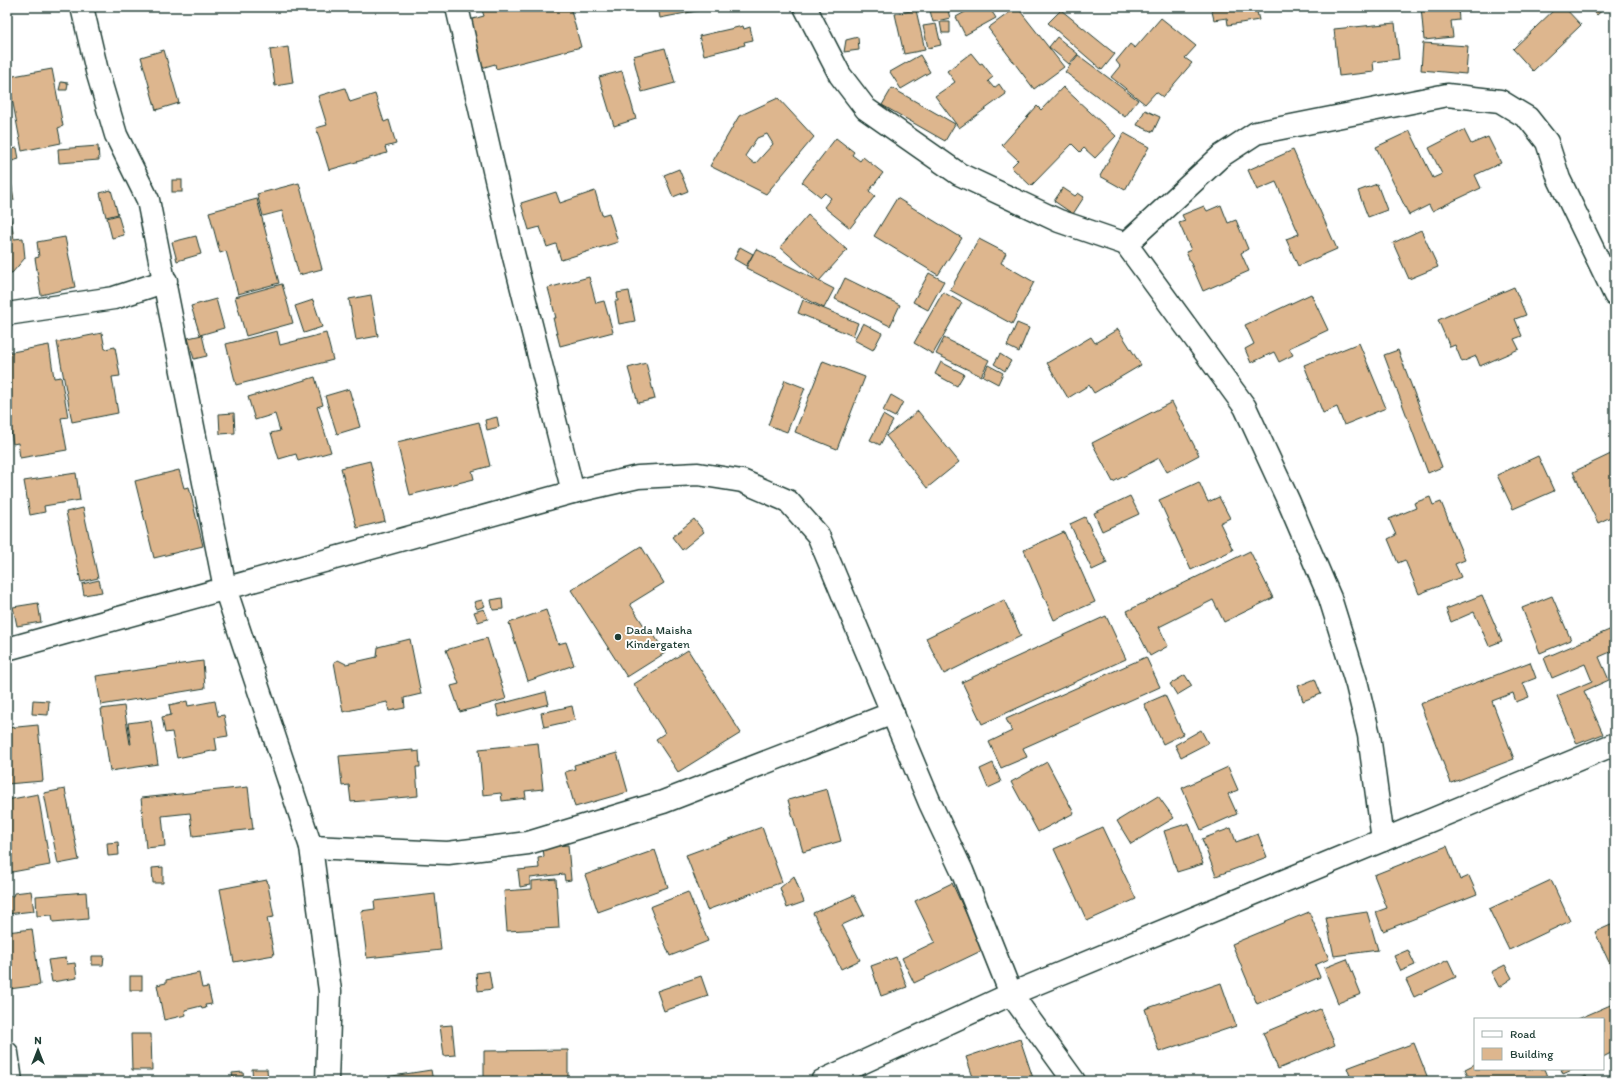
<svg xmlns="http://www.w3.org/2000/svg" width="1622" height="1088" viewBox="0 0 1622 1088" font-family="Itim,sans-serif">
  <rect width="100%" height="100%" fill="#fff"/>
  <filter id="ink" filterUnits="userSpaceOnUse"><feTurbulence type="fractalNoise" baseFrequency=".025" numOctaves="2"/><feDisplacementMap in="SourceGraphic" scale="8" xChannelSelector="R" yChannelSelector="G"/><feConvolveMatrix kernelMatrix="1 2 1 2 8 2 1 2 1" color-interpolation-filters="sRGB"/></filter>
  <g filter="url(#ink)">
    <g fill="#ddb68e" stroke="#1f3d34" fill-rule="evenodd">
      <path d="M481 7H570L581 47 496 69 495 64 478 69 465 21 484 16Z"/>
      <path d="M658 7H717L660 18Z"/>
      <path d="M929 7H947L950 18 933 22Z"/>
      <path d="M974 7H989L996 18 965 35 956 17Z"/>
      <path d="M1017 7 1064 67 1034 89 988 28Z"/>
      <path d="M1211 7H1282L1257 12 1259 20 1228 25 1227 18 1214 20Z"/>
      <path d="M1421 7H1458L1459 20 1451 21 1453 37 1424 40Z"/>
      <path d="M1557 7H1564L1581 25 1533 71 1513 49Z"/>
      <path d="M1589 7H1606L1597 15Z"/>
      <path d="M916 10 925 50 904 54 895 14Z"/>
      <path d="M1061 10 1115 54 1102 70 1048 23Z"/>
      <path d="M1161 18 1196 46 1185 58 1192 63 1163 97 1156 92 1145 104 1111 77 1120 66 1116 61 1130 44 1135 48Z"/>
      <path d="M940 22H950V33H942Z"/>
      <path d="M1395 23 1399 59 1373 62 1374 72 1339 76 1334 29Z"/>
      <path d="M936 24 941 45 928 48 923 26Z"/>
      <path d="M743 26 744 29 750 27 753 40 744 42 745 45 704 55 699 36Z"/>
      <path d="M858 37 859 50 844 52 846 40Z"/>
      <path d="M1057 37 1078 54 1069 64 1049 47Z"/>
      <path d="M1423 43 1468 46 1466 74 1421 70Z"/>
      <path d="M288 47 293 83 275 86 270 50Z"/>
      <path d="M665 48 675 83 642 92 633 56Z"/>
      <path d="M164 50 179 103 156 110 141 57Z"/>
      <path d="M971 53 980 64 982 63 993 77 988 81 994 88 999 84 1006 94 959 128 935 96 955 82 947 71Z"/>
      <path d="M920 55 930 72 901 89 890 72Z"/>
      <path d="M1078 55 1138 100 1125 117 1065 72Z"/>
      <path d="M52 69 63 126 58 128 61 143 22 151 8 77Z"/>
      <path d="M622 71 636 119 614 126 599 77Z"/>
      <path d="M61 82 68 83 67 90H59Z"/>
      <path d="M1063 87 1116 136 1095 158 1084 148 1080 152 1072 144 1031 186 1011 167 1018 160 1002 145 1037 106 1041 110Z"/>
      <path d="M345 88 350 102 375 94 384 122 389 120 396 144 385 147 387 153 329 170 316 128 327 125 318 96Z"/>
      <path d="M892 88 955 124 945 141 882 105Z"/>
      <path d="M778 98 814 137 766 194 710 166 739 116ZM767 134 773 144 755 164 745 156 757 138Z"/>
      <path d="M1145 110 1160 117 1153 132 1137 125Z"/>
      <path d="M1464 130 1471 144 1488 137 1501 163 1475 175 1481 188 1432 211 1429 205 1409 215 1376 147 1410 131 1433 178 1442 174 1429 148Z"/>
      <path d="M1124 133 1149 147 1125 190 1100 176Z"/>
      <path d="M836 138 854 152 852 155 860 161 863 157 883 173 869 191 875 196 850 228 824 207 831 198 825 193 821 197 802 182Z"/>
      <path d="M98 146 99 160 59 163 58 149Z"/>
      <path d="M17 148 19 159 9 162 7 150Z"/>
      <path d="M1293 150 1337 249 1298 266 1286 239 1299 234 1276 182 1257 190 1248 170Z"/>
      <path d="M679 169 688 191 673 197 664 175Z"/>
      <rect x="172" y="180" width="10" height="12"/>
      <path d="M7 181H11L14 200 8 201 14 239 23 238 25 258 12 273 7 272Z"/>
      <path d="M299 183 322 269 299 275 282 211 263 216 257 194Z"/>
      <path d="M1377 184 1387 210 1368 217 1358 191Z"/>
      <path d="M1063 188 1075 196 1078 193 1084 197 1073 214 1054 201Z"/>
      <path d="M111 190 118 214 106 217 100 193Z"/>
      <path d="M595 191 602 215 609 213 618 242 561 260 556 244 547 247 540 227 529 230 521 203 556 192 560 203Z"/>
      <path d="M897 198 962 238 938 275 874 236Z"/>
      <path d="M257 199 279 283 238 294 226 251 220 253 209 212Z"/>
      <path d="M1221 205 1228 223 1236 220 1248 249 1241 253 1249 271 1203 291 1186 252 1191 250 1179 223 1185 221 1182 215 1204 206 1207 211Z"/>
      <path d="M118 215 124 235 112 238 107 218Z"/>
      <path d="M808 215 847 250 819 281 780 247Z"/>
      <path d="M1421 230 1438 267 1409 279 1393 243Z"/>
      <path d="M196 236 201 254 177 261 172 242Z"/>
      <path d="M65 237 75 287 41 295 35 258 39 257 37 242Z"/>
      <path d="M979 239 1006 253 1001 263 1034 282 1012 324 950 290Z"/>
      <path d="M740 247 753 254 746 266 734 259Z"/>
      <path d="M756 249 834 289 824 308 746 268Z"/>
      <path d="M929 273 944 281 928 310 913 302Z"/>
      <path d="M589 277 596 303 604 301 613 332 560 346 553 318H556L548 288Z"/>
      <path d="M845 278 900 305 890 326 835 299Z"/>
      <path d="M282 284 293 323 246 336 235 297Z"/>
      <path d="M1514 287 1526 315 1515 319 1522 336 1514 339 1519 349 1480 366 1476 356 1462 362 1455 345 1450 347 1438 320Z"/>
      <path d="M629 291 635 321 619 324 615 301H618L617 293Z"/>
      <path d="M943 292 962 303 933 354 914 343Z"/>
      <path d="M1311 294 1328 330 1289 348 1293 355 1279 362 1274 352 1251 363 1245 349 1254 344 1245 325Z"/>
      <path d="M371 295 378 336 356 340 349 299Z"/>
      <path d="M216 299 224 328 200 335 191 306Z"/>
      <path d="M313 300 322 327 304 333 295 306Z"/>
      <path d="M803 300 858 323 853 336 798 313Z"/>
      <path d="M863 323 882 333 873 350 854 340Z"/>
      <path d="M1017 323 1029 328 1019 352 1007 346Z"/>
      <path d="M1118 329 1141 365 1094 393 1089 385 1068 398 1047 363 1091 337 1095 343Z"/>
      <path d="M277 331 280 345 326 333 333 360 236 385 226 344Z"/>
      <path d="M102 333 105 349 115 347 120 376 112 377 118 413 72 422 57 342Z"/>
      <path d="M202 335 207 356 194 359 188 338Z"/>
      <path d="M944 338 989 360 981 376 936 354Z"/>
      <path d="M1359 343 1386 408 1344 425 1337 407 1323 413 1304 365Z"/>
      <path d="M49 345 54 378 61 377 68 417 61 418 67 450 20 458 18 443 13 444 7 409V353Z"/>
      <path d="M1398 350 1442 467 1428 473 1384 355Z"/>
      <path d="M1000 354 1011 361 1005 371 994 364Z"/>
      <path d="M823 361 865 377 837 449 795 432Z"/>
      <path d="M941 362 964 374 957 386 935 374Z"/>
      <path d="M646 363 655 399 638 403 628 368Z"/>
      <path d="M988 365 1003 373 998 384 983 376Z"/>
      <path d="M315 377 323 405 317 407 331 452 298 461 296 454 279 459 271 433 280 431 275 414 255 420 248 397Z"/>
      <path d="M785 380 805 388 787 432 768 425Z"/>
      <path d="M349 389 360 427 337 434 325 396Z"/>
      <path d="M891 395 903 402 895 417 883 411Z"/>
      <path d="M1172 402 1199 455 1167 472 1159 458 1113 482 1092 443Z"/>
      <path d="M918 411 959 462 927 488 886 436Z"/>
      <path d="M234 413 235 433 220 434 219 414Z"/>
      <path d="M883 415 893 421 880 445 870 440Z"/>
      <path d="M497 417 499 427 487 430 485 420Z"/>
      <path d="M479 422 490 466 472 471 474 479 410 495 397 442Z"/>
      <path d="M1615 452V515L1598 523 1573 472Z"/>
      <path d="M1538 456 1554 491 1513 509 1497 475Z"/>
      <path d="M370 461 385 521 357 528 341 468Z"/>
      <path d="M179 470 184 488 189 487 203 546 154 558 135 481Z"/>
      <path d="M76 473 80 500 44 506 45 512 30 515 24 481Z"/>
      <path d="M1199 482 1208 502 1219 497 1230 518 1220 523 1233 550 1191 570 1159 500Z"/>
      <path d="M1130 496 1139 514 1102 531 1094 513Z"/>
      <path d="M1430 497 1433 505 1441 502 1465 560 1455 564 1461 577 1419 594 1405 560 1398 563 1388 539 1396 535 1389 519 1416 508 1414 503Z"/>
      <path d="M83 508 98 578 81 582 66 512Z"/>
      <path d="M1085 517 1107 563 1092 570 1070 524Z"/>
      <path d="M694 519 704 532 682 550 672 537Z"/>
      <path d="M1064 532 1095 602 1054 620 1024 550Z"/>
      <path d="M641 546 664 583 630 604 648 632 651 630 665 653 627 677 571 590Z"/>
      <path d="M1250 551 1273 598 1224 622 1213 600 1159 627 1168 646 1150 656 1127 611Z"/>
      <path d="M99 580 102 592 84 595 82 584Z"/>
      <path d="M1482 595 1502 641 1489 646 1474 612 1451 622 1446 609Z"/>
      <path d="M1552 596 1571 640 1540 653 1522 608Z"/>
      <path d="M502 598 503 609 493 610 491 600Z"/>
      <path d="M482 600 485 606 477 609 474 602Z"/>
      <path d="M1004 600 1021 636 944 674 926 638Z"/>
      <path d="M38 603 41 622 17 626 13 607Z"/>
      <path d="M484 609 488 619 478 622 474 612Z"/>
      <path d="M546 610 558 644 566 642 574 665 528 681 509 623Z"/>
      <path d="M1106 616 1126 659 982 724 962 682Z"/>
      <path d="M1614 628 1615 650 1599 657 1609 680 1584 691 1603 734 1577 744 1557 696 1592 681 1585 664 1552 678 1544 658Z"/>
      <path d="M487 638 506 699 460 712 451 686 459 684 446 650Z"/>
      <path d="M410 639 421 694 404 698 405 708 389 711 387 702 343 712 334 662 338 660 346 664 377 657 378 647Z"/>
      <path d="M688 650 741 733 678 772 656 739 665 733 634 684Z"/>
      <path d="M1146 657 1160 687 1023 748 1027 757 1001 768 989 742 1012 731 1006 719Z"/>
      <path d="M203 661 205 688 101 705 96 676Z"/>
      <path d="M1530 662 1536 678 1523 683 1529 697 1516 702 1513 693 1492 701 1514 759 1451 783 1420 704Z"/>
      <path d="M1185 675 1192 686 1177 695 1170 684Z"/>
      <path d="M1315 679 1321 694 1303 701 1298 686Z"/>
      <path d="M546 692 549 704 499 717 496 705Z"/>
      <path d="M1165 695 1183 734 1163 744 1144 704Z"/>
      <path d="M33 700 49 701 48 715 32 714Z"/>
      <path d="M187 701 188 706 215 701 218 716 224 715 228 736 215 738 217 750 177 758 172 732 165 733 162 717 171 715 169 705Z"/>
      <path d="M124 706 130 744H131L128 723 151 720 158 764 110 771 101 709Z"/>
      <path d="M572 706 575 720 544 727 541 713Z"/>
      <path d="M38 725 43 781 7 784V728Z"/>
      <path d="M1201 730 1208 743 1181 757 1175 745Z"/>
      <path d="M538 743 543 789 525 791 526 798 502 801 501 793 483 795 479 749Z"/>
      <path d="M413 750V752L419 751 420 767H416L418 796 351 802 349 785 342 786 339 756Z"/>
      <path d="M617 753 628 792 575 807 565 772 575 769 574 765Z"/>
      <path d="M1047 762 1074 813 1038 832 1011 782Z"/>
      <path d="M993 763 1001 782 988 788 980 769Z"/>
      <path d="M1228 767 1238 790 1228 794 1237 814 1201 830 1182 788Z"/>
      <path d="M248 787 253 829 193 836 190 813 162 816 165 846 146 848 141 798Z"/>
      <path d="M65 789 79 860 58 864 44 793Z"/>
      <path d="M827 789 841 841 803 852 788 800Z"/>
      <path d="M38 794 50 865 7 873V800Z"/>
      <path d="M1158 796 1174 818 1131 844 1117 821Z"/>
      <path d="M1189 823 1203 864 1177 872 1164 831Z"/>
      <path d="M762 827 782 882 707 910 686 855Z"/>
      <path d="M1102 827 1136 899 1087 921 1054 849Z"/>
      <path d="M1231 828 1236 842 1258 834 1267 857 1216 876 1202 839Z"/>
      <path d="M118 842 119 855 108 856 107 843Z"/>
      <path d="M568 845 571 880 565 881 564 874 530 878V885L520 887 518 870 539 868 538 858 544 857 543 847Z"/>
      <path d="M1447 846 1460 880 1469 876 1477 894 1383 931 1376 912 1387 908 1374 875Z"/>
      <path d="M655 850 668 887 598 912 585 875Z"/>
      <path d="M163 867V883H153L152 868Z"/>
      <path d="M794 876 804 902 787 908 780 888Z"/>
      <path d="M556 879 559 928 507 931 504 891 532 889V881Z"/>
      <path d="M267 880 274 917 267 918 274 955 234 962 220 889Z"/>
      <path d="M1551 880 1570 921 1509 950 1489 909Z"/>
      <path d="M952 883 983 950 914 983 902 958 935 942 915 901Z"/>
      <path d="M31 891 34 911 7 914V896H13L14 893Z"/>
      <path d="M86 892 88 919 53 922 52 915 37 916 36 896Z"/>
      <path d="M688 892 708 941 670 956 650 907Z"/>
      <path d="M435 894 441 950 367 958 361 911 375 909 374 901Z"/>
      <path d="M854 895 864 915 842 925 860 960 841 969 813 913Z"/>
      <path d="M1309 912 1329 959 1315 965 1320 977 1257 1004 1232 944Z"/>
      <path d="M1367 912 1378 950 1334 956 1326 918Z"/>
      <path d="M1613 924 1615 928V975L1595 932Z"/>
      <path d="M32 929 40 985 9 989 7 971V932Z"/>
      <path d="M1408 950 1415 965 1401 971 1394 956Z"/>
      <path d="M92 956H104L103 965H92Z"/>
      <path d="M896 957 907 987 881 996 871 966Z"/>
      <path d="M66 958 67 964 75 963 77 978 52 982 48 960Z"/>
      <path d="M1347 959 1361 994 1338 1003 1324 968Z"/>
      <path d="M1448 960 1456 977 1414 997 1406 980Z"/>
      <path d="M1505 965 1512 978 1499 987 1491 972Z"/>
      <path d="M489 971 492 989 478 991 476 973Z"/>
      <path d="M199 973 202 988 208 987 212 1004 205 1005 206 1008 202 1009 201 1006 185 1010 186 1015 164 1020 157 985 166 983V980Z"/>
      <rect x="130" y="976" width="12" height="14"/>
      <path d="M701 976 708 996 664 1011 657 991Z"/>
      <path d="M1221 983 1236 1026 1159 1052 1145 1009Z"/>
      <path d="M1615 1003V1051L1603 1057V1019H1578Z"/>
      <path d="M1320 1009 1335 1045 1278 1069 1263 1033Z"/>
      <path d="M452 1025 455 1055 444 1056 440 1026Z"/>
      <path d="M131 1034H151L152 1070H132Z"/>
      <path d="M1020 1039 1034 1081H961L973 1077 966 1057Z"/>
      <path d="M1414 1043 1429 1081H1352L1347 1068Z"/>
      <path d="M568 1050V1081H484V1051Z"/>
      <path d="M1475 1064V1069H1544L1549 1081H1471L1465 1069Z"/>
      <path d="M252 1069H267L268 1081H253Z"/>
      <path d="M1561 1069H1574L1563 1074Z"/>
      <path d="M431 1070 433 1081H387L386 1077Z"/>
      <path d="M243 1072 244 1081H234L236 1078H233L232 1073Z"/>
      <path d="M1586 1076 1589 1081H1576Z"/>
    </g>
    <g fill="none" stroke-linecap="round" stroke-linejoin="round">
      <g stroke="#1f3d34" stroke-width="25">
        <g id="minor">
          <path d="M82 7 97 71 116 135 148 200 225 588 311 847 330 991 327 1081"/>
          <path d="M457 7 510 241 573 492"/>
          <path d="M805 7 840 75 866 109 959 174 1059 221 1126 244 1245 407 1288 500 1330 598 1357 685 1369 735 1383 840"/>
          <path d="M1126 244 1221 156 1256 133 1447 95 1500 101 1528 118 1547 142 1559 179 1615 295"/>
          <path d="M7 314 114 298 166 281"/>
          <path d="M7 649 573 492 638 477 698 474 742 481 788 501 818 535 930 803 962 871 1011 994 1074 1081"/>
          <path d="M311 847 448 853 528 843 663 802 893 713"/>
          <path d="M7 1053 11 1081"/>
          <path d="M822 1081 1011 994 1615 744"/>
        </g>
      </g>
      <use href="#minor" stroke="#fff" stroke-width="22"/>
    </g>
  </g>
  <circle fill="#1f3d34" stroke="#fff" stroke-width="1.5" cx="618" cy="637" r="4"/>
  <g text-anchor="middle" stroke-width="4" stroke-linejoin="round" paint-order="stroke">
    <g font-size="12" fill="#1f3d34" stroke="#fff" text-anchor="start">
      <text x="626" y="634">Dada Maisha<tspan x="626" dy="14">Kindergaten</tspan></text>
    </g>
  </g>
  <rect width="1622" height="1088" fill="none" stroke="#fff" stroke-width="24"/>
  <rect x="12" y="12" width="1598" height="1064" fill="none" stroke="#1f3d34" stroke-width="1.5" filter="url(#ink)"/>
  <rect x="1474" y="1018" width="130" height="52" fill="#ffffff" stroke="#a5b1ae"/>
  <rect x="1482" y="1031" width="20" height="6" fill="#ffffff" stroke="#a5b1ae"/>
  <text x="1510" y="1038" font-size="12" fill="#1f3d34">Road</text>
  <rect x="1482" y="1048" width="20" height="12" fill="#ddb68e" stroke="#a5b1ae"/>
  <text x="1510" y="1058" font-size="12" fill="#1f3d34">Building</text>
  <g transform="translate(38 1050)" stroke="#ffffff" stroke-width="3" paint-order="stroke">
  <path d="M0-3L7 15L0 10L-7 15Z" fill="#1f3d34"/>
  <text y="-6" font-size="11" font-weight="bold" text-anchor="middle" fill="#1f3d34">N</text>
  </g>
</svg>
